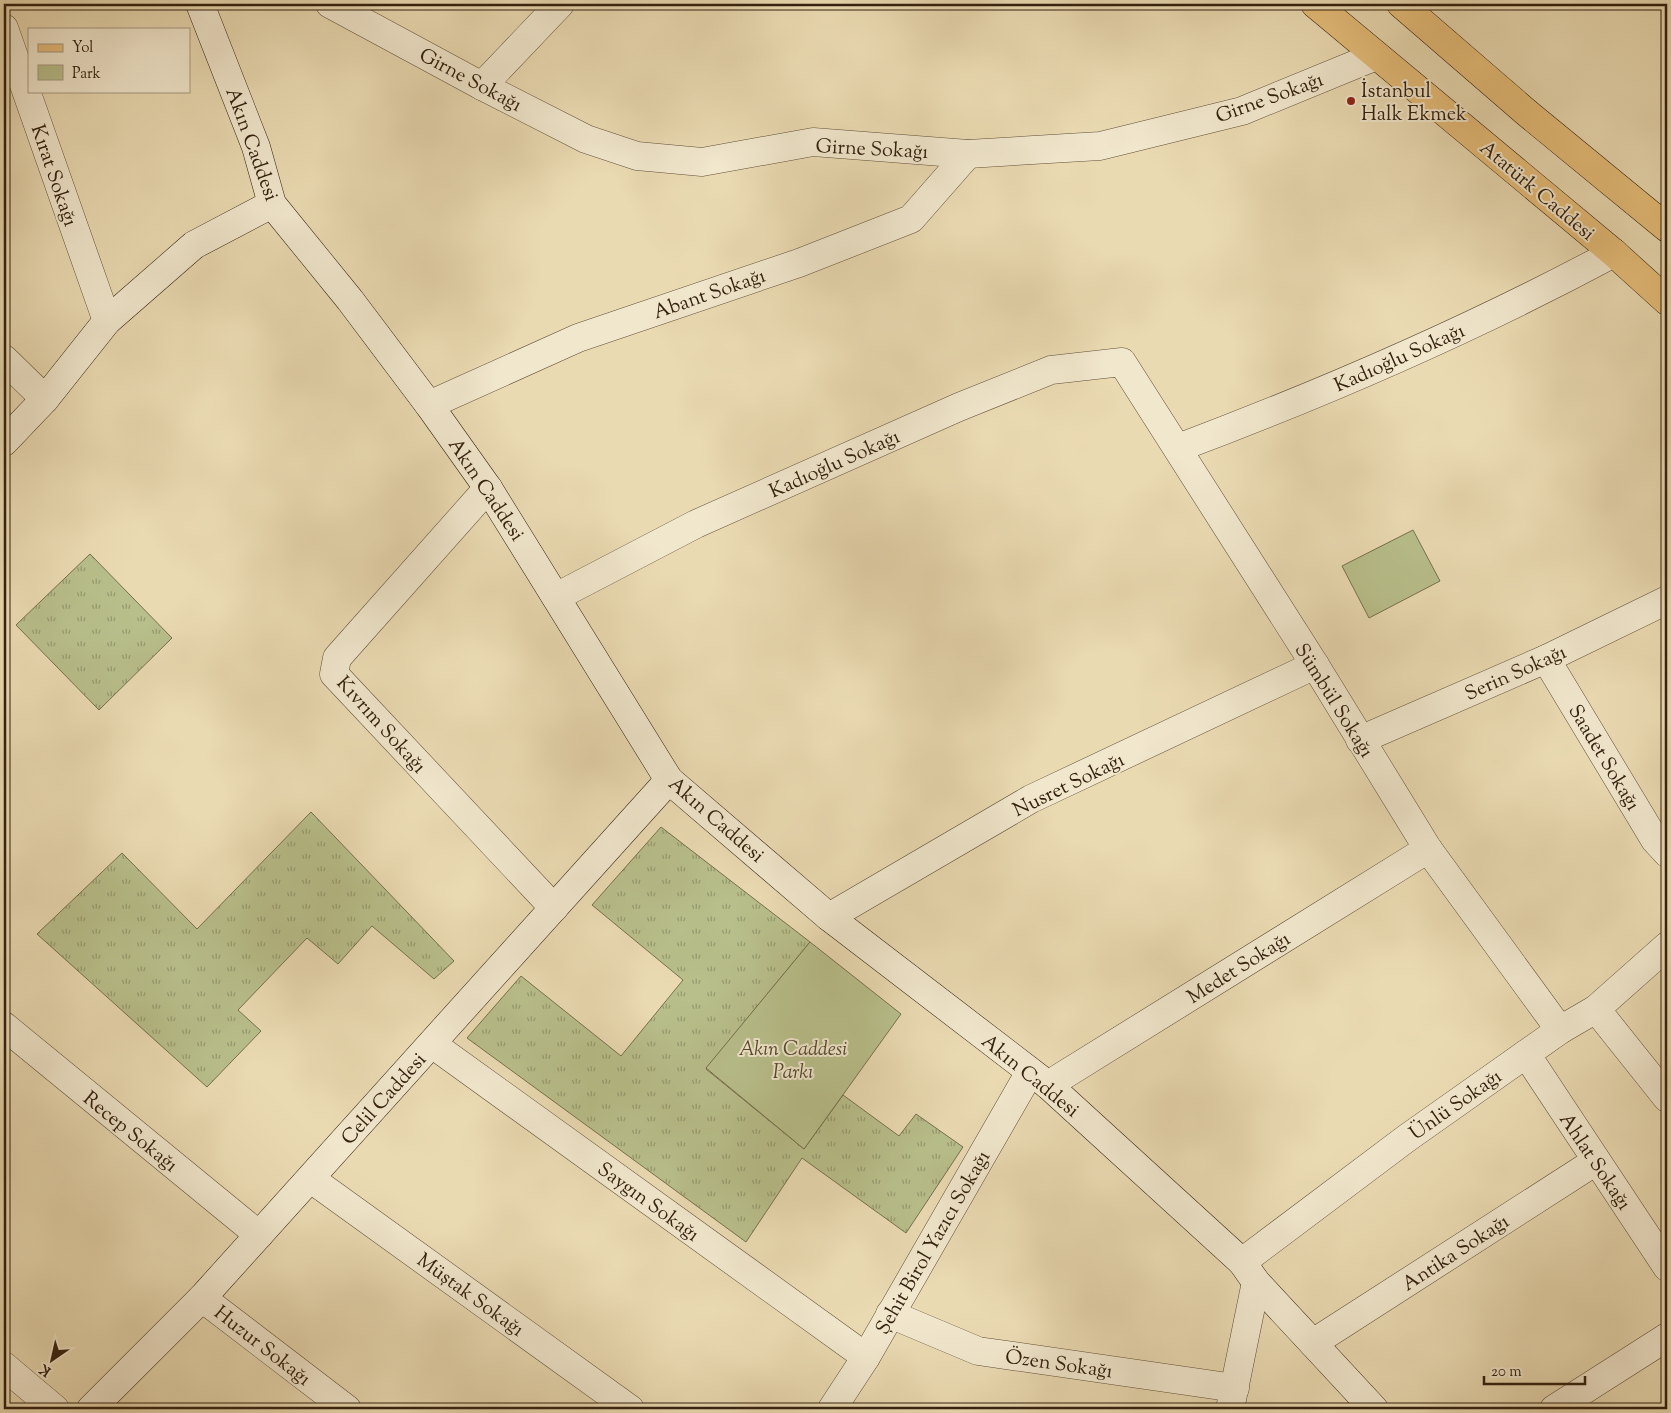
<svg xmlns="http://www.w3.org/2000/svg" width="1671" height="1413" viewBox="0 0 1671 1413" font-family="'Sorts Mill Goudy',serif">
  <defs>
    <pattern id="grass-tufts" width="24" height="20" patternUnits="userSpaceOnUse" patternTransform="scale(1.25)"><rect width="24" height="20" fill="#b8bf8b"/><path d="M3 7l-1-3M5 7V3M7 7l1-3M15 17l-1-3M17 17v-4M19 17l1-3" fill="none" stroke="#969b70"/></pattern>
  </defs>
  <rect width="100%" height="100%" fill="#eadab2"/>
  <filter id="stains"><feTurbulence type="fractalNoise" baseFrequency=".004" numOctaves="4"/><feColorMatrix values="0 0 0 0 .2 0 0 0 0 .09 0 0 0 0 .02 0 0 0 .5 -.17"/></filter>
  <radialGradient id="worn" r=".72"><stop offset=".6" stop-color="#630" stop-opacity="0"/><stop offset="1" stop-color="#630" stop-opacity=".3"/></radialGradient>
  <g fill="url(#grass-tufts)" stroke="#76704d">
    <path d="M90 554 172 638 99 710 16 625Z"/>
    <path d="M311 812 454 961 434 979 372 926 338 964 307 938 238 1010 261 1031 207 1087 37 934 122 853 197 929Z"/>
    <path d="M661 827 810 942 706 1069 804 1149 843 1095 899 1136 916 1114 963 1147 906 1233 802 1158 746 1242 467 1038 521 976 621 1056 683 980 592 905Z"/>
  </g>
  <g fill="#b8bf8b" stroke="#76704d">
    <path d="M1413 530 1440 581 1369 618 1342 566Z"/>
    <path d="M810 942 901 1014 804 1149 706 1068Z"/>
  </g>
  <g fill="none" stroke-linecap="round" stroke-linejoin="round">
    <g stroke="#614f38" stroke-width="29">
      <g id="street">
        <path d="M330 4 482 86 586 139 637 156 702 162 813 142 968 154 1100 146 1242 111 1376 56"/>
        <path d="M4 28 107 321"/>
        <path d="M482 86 560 4"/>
        <path d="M4 359 45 399"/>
        <path d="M429 405 578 338 799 263 911 219 968 154"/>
        <path d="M1178 448C1327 392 1474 328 1614 253"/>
        <path d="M488 488 337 658 334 674 554 908"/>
        <path d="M556 597 696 524 959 407 1051 370 1122 362 1315 665 1428 849 1560 1030"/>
        <path d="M1546 659 1655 840 1667 853"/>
        <path d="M1360 740 1546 659 1667 600"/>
        <path d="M829 917 1031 799 1315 665"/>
        <path d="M1596 1009 1667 1098"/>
        <path d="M4 1026 259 1235"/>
        <path d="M432 1044 866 1357"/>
        <path d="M1526 1054 1667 1267"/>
        <path d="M1048 1085 1428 849"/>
        <path d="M311 1179 630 1409"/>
        <path d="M1242 1262 1407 1138 1560 1030 1596 1009 1667 946"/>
        <path d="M202 1298 347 1409"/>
        <path d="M890 1314 978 1351 1235 1388"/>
        <path d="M1313 1343 1596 1161"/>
        <path d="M4 1366 55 1409"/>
        <path d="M832 1409 866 1357 1030 1072"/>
        <path d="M1230 1409 1256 1282"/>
        <path d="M1554 1409 1667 1337"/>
      </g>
    </g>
    <g stroke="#33210f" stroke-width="29">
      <g id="secondary">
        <path d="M200 4 256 147 272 204 350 300 429 405 488 488 669 780 829 917 1048 1085 1242 1262 1256 1282 1374 1409"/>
        <path d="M4 442 45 399 107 321 194 245 272 204"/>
        <path d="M91 1409 202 1298 669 780"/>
      </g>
    </g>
    <g stroke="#33210f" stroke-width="29">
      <g id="primary">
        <path d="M1315 4 1614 253 1667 301"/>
        <path d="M1401 4 1527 113 1667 228"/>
      </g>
    </g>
    <use href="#street" stroke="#f1e7cd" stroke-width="28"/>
    <use href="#secondary" stroke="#f1e7cd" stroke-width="28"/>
    <use href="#primary" stroke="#e5bd79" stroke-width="28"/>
  </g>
  <circle fill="#8f2418" stroke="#f1e7cd" stroke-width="2" cx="1351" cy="101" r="5"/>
  <g text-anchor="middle" stroke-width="4" stroke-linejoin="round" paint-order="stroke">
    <g font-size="20" fill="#33210f" stroke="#f1e7cd">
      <text transform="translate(471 79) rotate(28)" y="7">Girne Sokağı</text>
      <text transform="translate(1269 97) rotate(-20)" y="7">Girne Sokağı</text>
      <text transform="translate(253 144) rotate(70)" y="7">Akın Caddesi</text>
      <text transform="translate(872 148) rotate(3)" y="7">Girne Sokağı</text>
      <text transform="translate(55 175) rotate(71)" y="7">Kırat Sokağı</text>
      <text transform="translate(1538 190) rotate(40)" y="7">Atatürk Caddesi</text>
      <text transform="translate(709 293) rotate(-19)" y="7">Abant Sokağı</text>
      <text transform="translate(1399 357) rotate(-24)" y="7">Kadıoğlu Sokağı</text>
      <text transform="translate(834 463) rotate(-24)" y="7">Kadıoğlu Sokağı</text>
      <text transform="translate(487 489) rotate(56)" y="7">Akın Caddesi</text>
      <text transform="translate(1515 672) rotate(-24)" y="7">Serin Sokağı</text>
      <text transform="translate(1335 700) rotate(58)" y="7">Sümbül Sokağı</text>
      <text transform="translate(382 724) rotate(48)" y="7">Kıvrım Sokağı</text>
      <text transform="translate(1605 757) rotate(59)" y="7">Saadet Sokağı</text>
      <text transform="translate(1068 784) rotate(-26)" y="7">Nusret Sokağı</text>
      <text transform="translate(717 819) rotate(41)" y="7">Akın Caddesi</text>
      <text transform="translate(1238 967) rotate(-32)" y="7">Medet Sokağı</text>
      <text transform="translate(1031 1075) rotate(39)" y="7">Akın Caddesi</text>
      <text transform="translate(383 1098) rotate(-48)" y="7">Celil Caddesi</text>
      <text transform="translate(1455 1104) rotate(-35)" y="7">Ünlü Sokağı</text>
      <text transform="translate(131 1131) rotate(39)" y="7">Recep Sokağı</text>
      <text transform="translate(1596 1161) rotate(56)" y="7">Ahlat Sokağı</text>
      <text transform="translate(649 1201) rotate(36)" y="7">Saygın Sokağı</text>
      <text transform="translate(932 1242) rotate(-60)" y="7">Şehit Birol Yazıcı Sokağı</text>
      <text transform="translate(1455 1252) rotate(-33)" y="7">Antika Sokağı</text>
      <text transform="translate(471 1294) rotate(36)" y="7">Müştak Sokağı</text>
      <text transform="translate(263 1345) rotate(38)" y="7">Huzur Sokağı</text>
      <text transform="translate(1059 1363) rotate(8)" y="7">Özen Sokağı</text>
    </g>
    <g font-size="20" fill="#33210f" stroke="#f1e7cd" text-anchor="start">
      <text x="1361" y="97">İstanbul<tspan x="1361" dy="23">Halk Ekmek</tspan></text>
    </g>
    <g font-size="20" font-style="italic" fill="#54482e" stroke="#f1e7cd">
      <text x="793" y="1055">Akın Caddesi<tspan x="793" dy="23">Parkı</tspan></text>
    </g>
  </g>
  <rect width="1671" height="1413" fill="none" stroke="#eadab2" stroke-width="20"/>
  <rect x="5" y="5" width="1661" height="1403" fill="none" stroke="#33210f" stroke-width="2.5"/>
  <rect x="10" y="10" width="1651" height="1393" fill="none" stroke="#33210f"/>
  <rect x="28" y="28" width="162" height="65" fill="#f1e7cd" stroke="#a59881"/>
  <rect x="38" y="44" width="25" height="8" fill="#e5bd79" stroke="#a59881"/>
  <text x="72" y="52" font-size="15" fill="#33210f">Yol</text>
  <rect x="38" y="65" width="25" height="15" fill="#b8bf8b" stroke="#a59881"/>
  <text x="72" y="78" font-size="15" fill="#33210f">Park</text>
  <g transform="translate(52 1360) rotate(214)" stroke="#f1e7cd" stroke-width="4" paint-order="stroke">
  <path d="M0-4L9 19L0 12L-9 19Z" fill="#33210f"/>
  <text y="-8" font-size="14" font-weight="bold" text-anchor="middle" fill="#33210f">K</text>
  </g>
  <path d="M1484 1376v8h101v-8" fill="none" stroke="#33210f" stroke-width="2.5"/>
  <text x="1491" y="1376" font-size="15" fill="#33210f" stroke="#f1e7cd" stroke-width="4" paint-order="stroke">20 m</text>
  <rect width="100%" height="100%" filter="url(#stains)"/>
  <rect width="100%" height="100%" fill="url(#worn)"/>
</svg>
